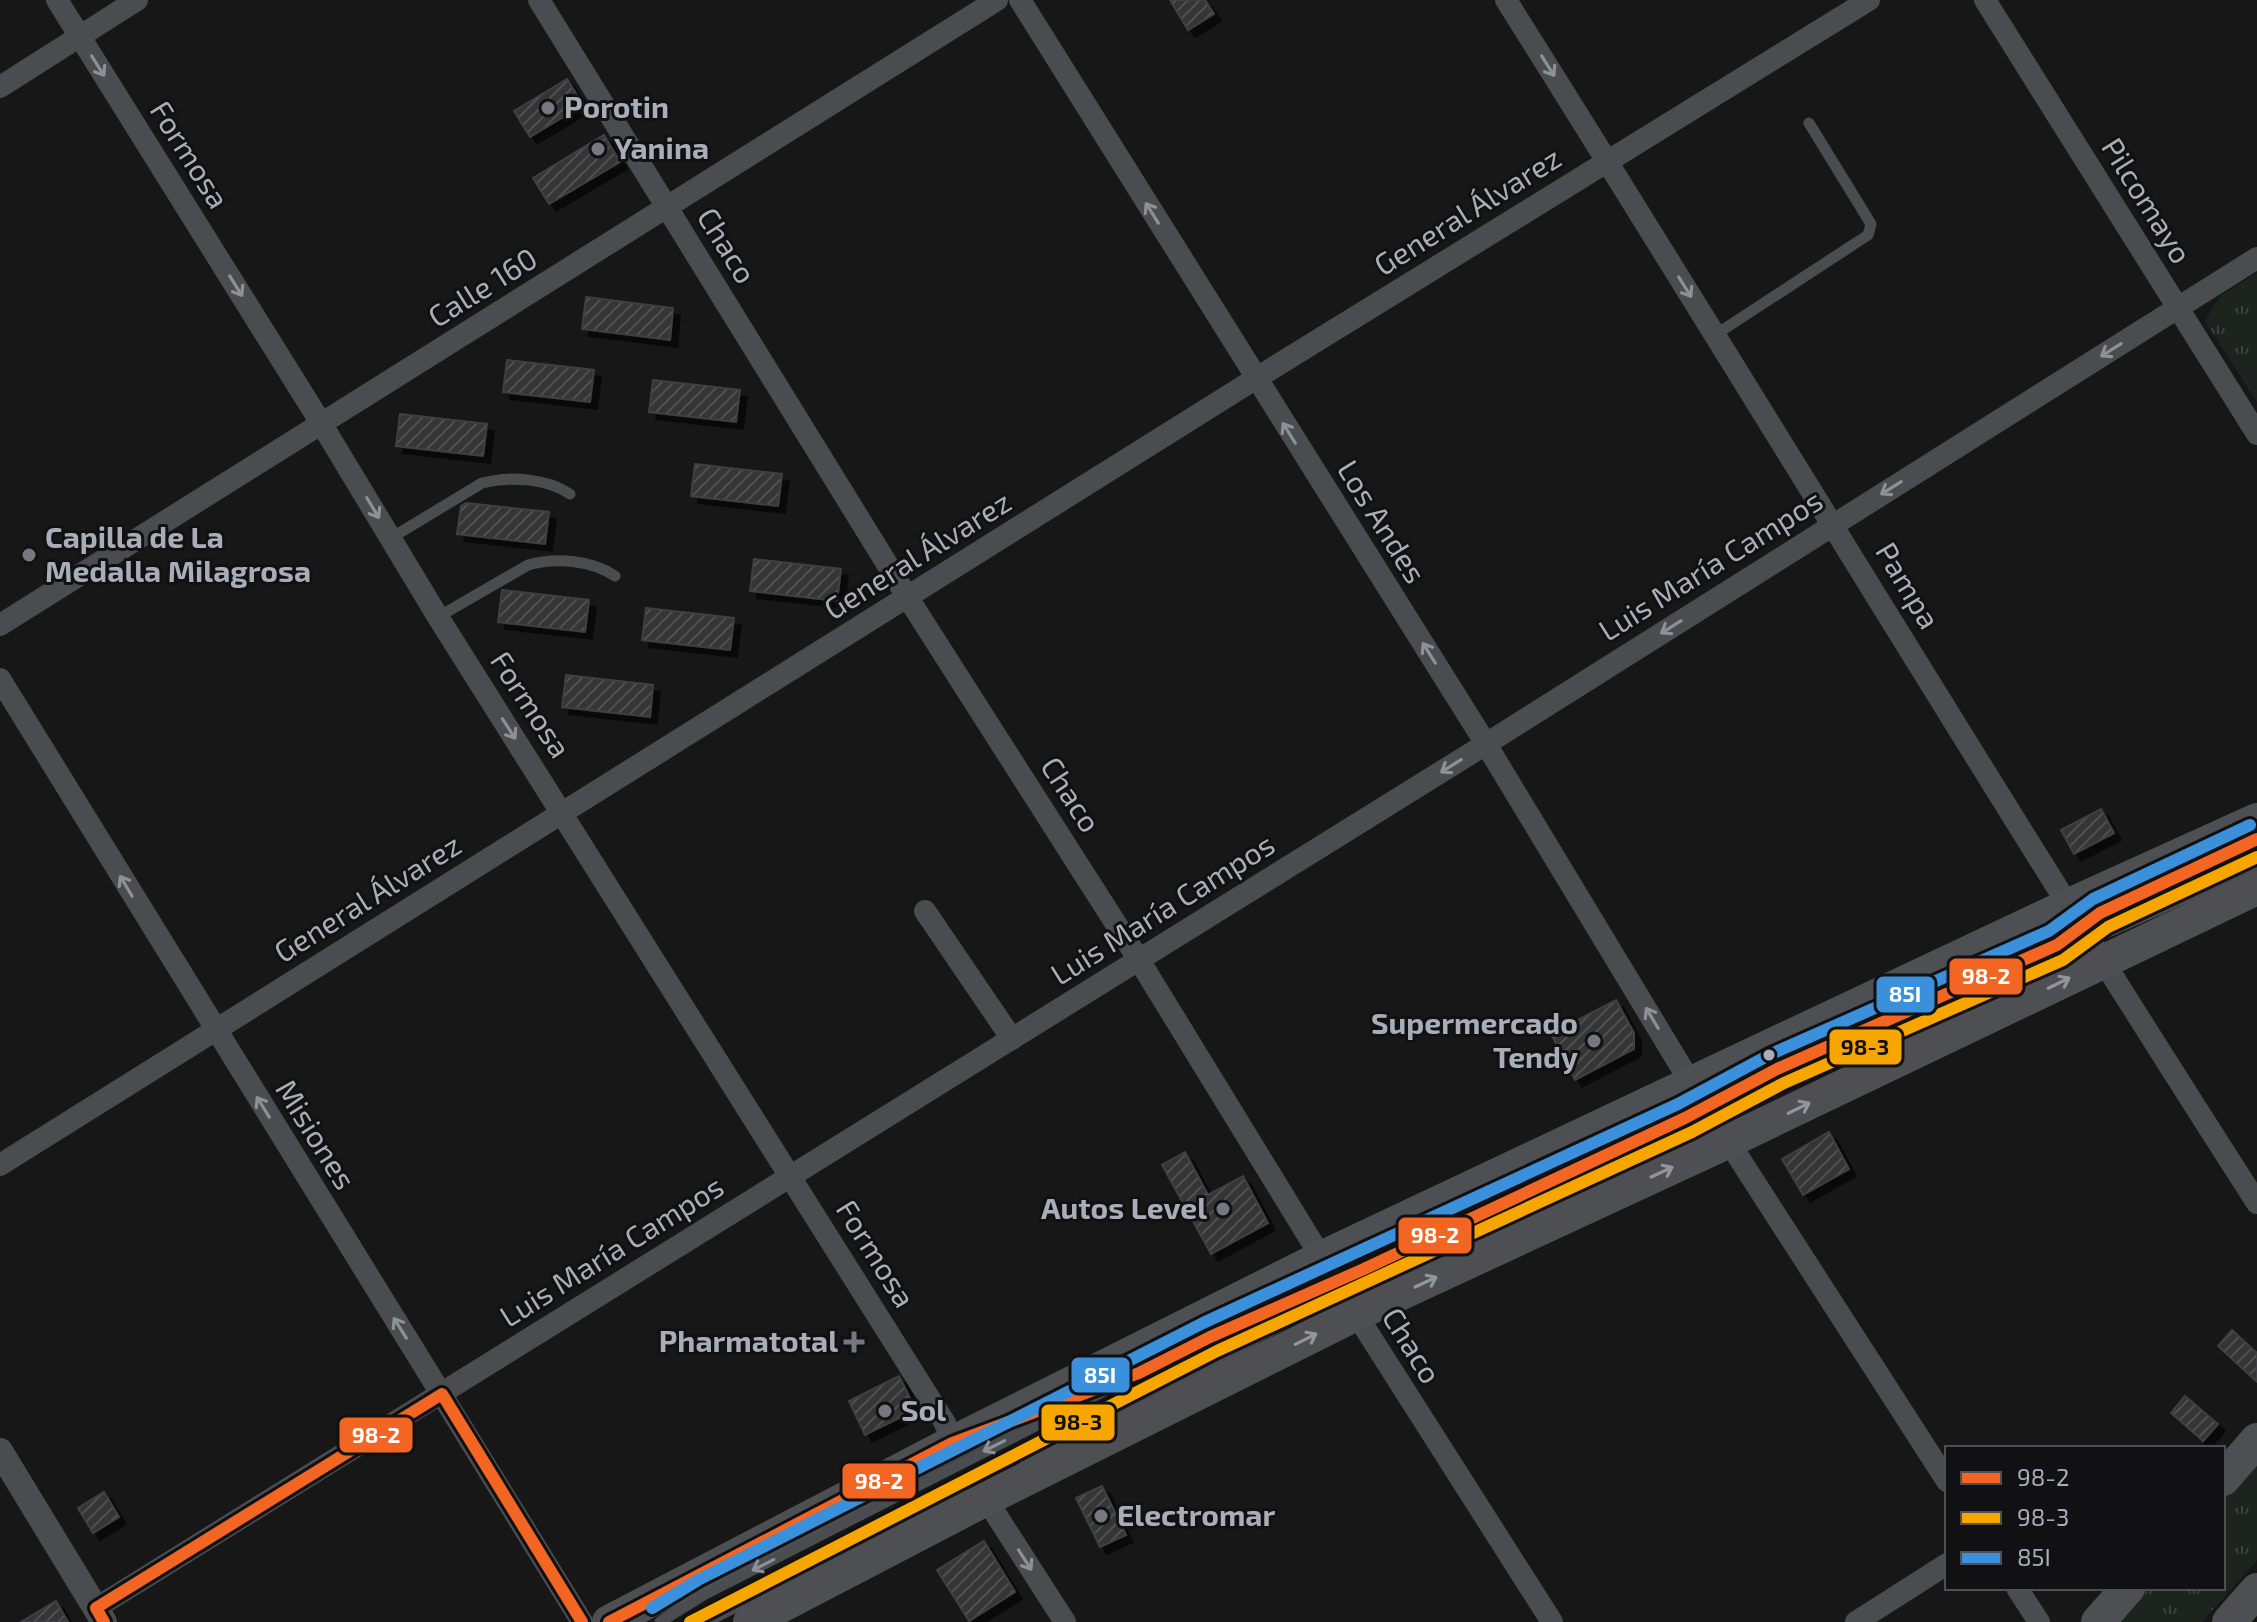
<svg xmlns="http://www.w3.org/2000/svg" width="2257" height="1622" viewBox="0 0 2257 1622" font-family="'Exo 2',sans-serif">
  <defs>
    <pattern id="grass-tufts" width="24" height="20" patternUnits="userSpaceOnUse" patternTransform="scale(2)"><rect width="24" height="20" fill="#1d241e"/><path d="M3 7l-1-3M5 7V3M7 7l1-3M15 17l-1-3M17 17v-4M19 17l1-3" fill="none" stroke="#3b413d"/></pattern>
    <pattern id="park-crowns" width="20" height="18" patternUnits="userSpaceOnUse" patternTransform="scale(2)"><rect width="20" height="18" fill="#1d241e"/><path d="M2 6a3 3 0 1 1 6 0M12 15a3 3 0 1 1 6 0" fill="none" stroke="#3b413d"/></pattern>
    <pattern id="building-hatch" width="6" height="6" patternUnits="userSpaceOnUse" patternTransform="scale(2)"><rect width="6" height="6" fill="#353536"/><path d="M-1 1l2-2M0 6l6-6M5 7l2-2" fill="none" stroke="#4f5051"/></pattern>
    <filter id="shadow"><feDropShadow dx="7" dy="7" stdDeviation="0" flood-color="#0009"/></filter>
  </defs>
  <rect width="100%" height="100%" fill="#171717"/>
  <g fill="url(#grass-tufts)">
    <path d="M2257 273V402L2205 321 2220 296Z"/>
    <path d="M2257 1459V1560L2202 1622H2115L2145 1588H2223V1498Z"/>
  </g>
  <path fill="url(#park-crowns)" d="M2257 846V852L2106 927 2101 918Z"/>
  <g fill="url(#building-hatch)" stroke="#3f4043" stroke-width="2" filter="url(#shadow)">
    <path d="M1170 0H1205L1214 14 1188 30Z"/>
    <path d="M567 79 583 105 530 137 514 111Z"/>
    <path d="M604 135 620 162 549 204 533 178Z"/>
    <path d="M586 297 673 308 670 340 582 329Z"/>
    <path d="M507 360 594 370 590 402 503 392Z"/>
    <path d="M653 380 740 390 736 422 649 412Z"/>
    <path d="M400 414 487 424 483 456 396 446Z"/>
    <path d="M695 464 782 474 778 506 691 496Z"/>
    <path d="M466 503 549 512 545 544 457 534 461 506Z"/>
    <path d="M754 559 841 569 837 601 750 591Z"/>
    <path d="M502 590 589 600 585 632 498 622Z"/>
    <path d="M646 608 734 618 730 650 642 640Z"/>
    <path d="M566 675 653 685 650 717 562 707Z"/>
    <path d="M2101 809 2114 833 2074 854 2061 830Z"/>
    <path d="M1616 1000 1634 1033V1049L1575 1080 1551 1034Z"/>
    <path d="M1829 1132 1849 1169 1803 1195 1782 1159Z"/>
    <path d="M1185 1152 1208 1195 1243 1176 1268 1223 1211 1254 1162 1165Z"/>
    <path d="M2232 1330 2257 1353V1382L2218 1346Z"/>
    <path d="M899 1376 911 1400 905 1415 865 1435 849 1401Z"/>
    <path d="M2185 1396 2218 1424 2203 1441 2171 1413Z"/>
    <path d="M1102 1486 1126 1535 1100 1547 1076 1498Z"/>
    <path d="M104 1492 119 1517 93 1533 78 1508Z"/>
    <path d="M984 1541 1015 1592 969 1621 937 1570Z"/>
    <path d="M56 1601 68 1622H21Z"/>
  </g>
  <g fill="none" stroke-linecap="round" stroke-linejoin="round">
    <g stroke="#4b4c50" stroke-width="11">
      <path d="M1715 335 1868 235 1871 224 1809 123"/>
      <path d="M391 538 482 483C509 476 546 478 570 494"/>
      <path d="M438 617 528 565C555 557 591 560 615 576"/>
      <path d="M1025 1461 1369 1279 2061 953 2257 866"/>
      <path d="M660 1622 705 1594 1210 1337 1364 1269 1685 1118 1777 1069 2057 945 2100 913 2257 839"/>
      <path d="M706 1622 963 1492"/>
    </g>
    <g stroke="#4b4c50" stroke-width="22">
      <path d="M57 0 321 423 438 617 945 1423 952 1443"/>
      <path d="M539 0 908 598 1139 960 1356 1314 1552 1622"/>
      <path d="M1020 0 1486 744 1692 1085 1947 1481"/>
      <path d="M1506 0C1758 400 2001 805 2257 1203"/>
      <path d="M1985 0 2257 434"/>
      <path d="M0 87 137 0"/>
      <path d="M0 625 997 0"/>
      <path d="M0 679 582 1622"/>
      <path d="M925 911 1012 1039"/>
      <path d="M0 1165 1255 379 1869 0"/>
      <path d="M986 1499 1065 1622"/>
      <path d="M2017 1588 2039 1622"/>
      <path d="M96 1608 1486 744 2257 258"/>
      <path d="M1856 1622 1947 1564"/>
    </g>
    <path stroke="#4b4c50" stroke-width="26" d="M0 1451 104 1622"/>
    <g stroke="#4d4f52" stroke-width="34">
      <path d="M2223 1479 2257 1440"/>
      <path d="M609 1622 952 1443 1321 1258 2067 906 2257 820"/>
      <path d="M750 1622 986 1499 1356 1314 1729 1141 2257 888"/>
      <path d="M2098 1622 2128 1588"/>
      <path d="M2229 1622 2257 1590"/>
    </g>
    <g stroke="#111113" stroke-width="18">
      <g id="bus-1">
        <path d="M104 1622 96 1608 442 1394 582 1622"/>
        <path d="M609 1622 952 1443 1139 1373 1210 1337 1364 1269 1685 1118 1777 1069 2057 945 2100 913 2257 839"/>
      </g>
    </g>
    <g stroke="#111113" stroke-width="18">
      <path id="bus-2" d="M690 1622 1217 1351 1692 1132 1784 1083 2063 960 2108 927 2257 857"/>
    </g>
    <g stroke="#111113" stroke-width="18">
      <path id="bus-3" d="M652 1608 698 1580 1203 1323 1678 1104 1771 1054 2049 931 2093 899 2250 825"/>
    </g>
    <use href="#bus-1" stroke="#f26522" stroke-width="12"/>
    <use href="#bus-2" stroke="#f7a600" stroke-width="12"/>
    <use href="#bus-3" stroke="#3a90db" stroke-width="12"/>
  </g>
  <defs><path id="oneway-shaft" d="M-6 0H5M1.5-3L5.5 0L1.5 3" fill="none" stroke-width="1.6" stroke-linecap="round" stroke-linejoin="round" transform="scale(2)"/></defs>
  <g stroke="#8c9099">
    <use href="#oneway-shaft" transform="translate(98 66) rotate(58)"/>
    <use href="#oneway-shaft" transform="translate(1548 66) rotate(58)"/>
    <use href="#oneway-shaft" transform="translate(1152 213) rotate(-122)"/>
    <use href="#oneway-shaft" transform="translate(236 286) rotate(58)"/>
    <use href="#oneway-shaft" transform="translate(1685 287) rotate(58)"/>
    <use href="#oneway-shaft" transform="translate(2111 350) rotate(148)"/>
    <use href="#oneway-shaft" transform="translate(1289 433) rotate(-122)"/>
    <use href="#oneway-shaft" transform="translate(1891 488) rotate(148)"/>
    <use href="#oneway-shaft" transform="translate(373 508) rotate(59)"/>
    <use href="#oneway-shaft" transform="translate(1671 627) rotate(148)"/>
    <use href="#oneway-shaft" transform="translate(1429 653) rotate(-122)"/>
    <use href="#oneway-shaft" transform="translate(509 729) rotate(57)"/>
    <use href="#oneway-shaft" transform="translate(1451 766) rotate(148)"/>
    <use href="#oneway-shaft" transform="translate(126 886) rotate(-121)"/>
    <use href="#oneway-shaft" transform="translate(1652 1018) rotate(-121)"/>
    <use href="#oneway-shaft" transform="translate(263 1107) rotate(-122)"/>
    <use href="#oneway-shaft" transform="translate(400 1328) rotate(-122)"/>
    <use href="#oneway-shaft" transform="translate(994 1446) rotate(153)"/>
    <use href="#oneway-shaft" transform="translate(1025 1560) rotate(57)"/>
    <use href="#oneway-shaft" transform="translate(763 1565) rotate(153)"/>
  </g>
  <g stroke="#91969e">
    <use href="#oneway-shaft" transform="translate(2059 983) rotate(-26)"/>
    <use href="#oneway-shaft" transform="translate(1799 1108) rotate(-26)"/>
    <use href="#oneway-shaft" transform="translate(1662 1172) rotate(-25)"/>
    <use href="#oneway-shaft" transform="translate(1426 1282) rotate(-25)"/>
    <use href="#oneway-shaft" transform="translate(1306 1339) rotate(-27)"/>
  </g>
  <g fill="#757880" stroke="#111113" stroke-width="3">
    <circle cx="548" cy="108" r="8"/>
    <circle cx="598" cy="149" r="8"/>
    <circle cx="29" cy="555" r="8"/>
    <circle cx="1594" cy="1041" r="8"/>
    <circle cx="1223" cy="1209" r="8"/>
    <path d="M850 1330h8v8h8v8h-8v8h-8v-8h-8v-8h8z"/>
    <circle cx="885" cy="1411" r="8"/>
    <circle cx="1101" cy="1516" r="8"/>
  </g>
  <circle fill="#a8adb8" stroke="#111113" stroke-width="3" cx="1769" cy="1055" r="7"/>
  <g text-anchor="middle" stroke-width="6" stroke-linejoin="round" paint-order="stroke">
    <g font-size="30" font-weight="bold" fill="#a8adb8" stroke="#111113" text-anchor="start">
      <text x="564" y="118">Porotin</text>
      <text x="614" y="159">Yanina</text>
      <text x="45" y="548">Capilla de La<tspan x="45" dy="34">Medalla Milagrosa</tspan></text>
      <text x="1578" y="1034" text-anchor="end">Supermercado<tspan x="1578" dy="34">Tendy</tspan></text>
      <text x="1207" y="1219" text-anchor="end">Autos Level</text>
      <text x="838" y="1352" text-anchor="end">Pharmatotal</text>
      <text x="901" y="1421">Sol</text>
      <text x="1117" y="1526">Electromar</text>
    </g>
    <g font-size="30" fill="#a8adb8" stroke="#111113">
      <text transform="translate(189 155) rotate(58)" y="10">Formosa</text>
      <text transform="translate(2146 201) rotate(58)" y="10">Pilcomayo</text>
      <text transform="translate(1468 212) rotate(-32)" y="10">General Álvarez</text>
      <text transform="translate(726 246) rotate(58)" y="10">Chaco</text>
      <text transform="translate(483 288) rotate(-32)" y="10">Calle 160</text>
      <text transform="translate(1381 522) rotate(58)" y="10">Los Andes</text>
      <text transform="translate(918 556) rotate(-32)" y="10">General Álvarez</text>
      <text transform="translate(1711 566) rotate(-32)" y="10">Luis María Campos</text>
      <text transform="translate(1907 586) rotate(59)" y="10">Pampa</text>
      <text transform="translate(530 705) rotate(57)" y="10">Formosa</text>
      <text transform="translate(1070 795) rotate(57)" y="10">Chaco</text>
      <text transform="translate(368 899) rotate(-32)" y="10">General Álvarez</text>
      <text transform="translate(1163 910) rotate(-32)" y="10">Luis María Campos</text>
      <text transform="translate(315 1135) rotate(58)" y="10">Misiones</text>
      <text transform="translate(612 1252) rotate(-32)" y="10">Luis María Campos</text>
      <text transform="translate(875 1254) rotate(58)" y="10">Formosa</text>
      <text transform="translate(1411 1346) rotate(58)" y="10">Chaco</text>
    </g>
  </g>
  <g stroke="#111113" stroke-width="3">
    <rect x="1948" y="957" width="76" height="39" rx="8" fill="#f26522"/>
    <rect x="1875" y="975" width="61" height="39" rx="8" fill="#3a90db"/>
    <rect x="1828" y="1028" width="75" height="38" rx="8" fill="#f7a600"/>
    <rect x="1397" y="1216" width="76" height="39" rx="8" fill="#f26522"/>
    <rect x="1070" y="1356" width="61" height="38" rx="8" fill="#3a90db"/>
    <rect x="1040" y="1403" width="76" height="39" rx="8" fill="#f7a600"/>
    <rect x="338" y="1416" width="76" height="38" rx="8" fill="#f26522"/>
    <rect x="841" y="1462" width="76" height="38" rx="8" fill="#f26522"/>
  </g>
  <g font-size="22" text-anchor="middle" font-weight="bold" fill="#fff">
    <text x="1986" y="984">98-2</text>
    <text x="1905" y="1002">85I</text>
    <text x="1435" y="1243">98-2</text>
    <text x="1100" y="1383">85I</text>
    <text x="376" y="1443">98-2</text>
    <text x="879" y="1489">98-2</text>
  </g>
  <g font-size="22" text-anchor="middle" font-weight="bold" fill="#111">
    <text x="1865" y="1055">98-3</text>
    <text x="1078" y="1430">98-3</text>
  </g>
  <rect x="1945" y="1446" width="280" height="144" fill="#111113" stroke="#4d4f55" stroke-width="2"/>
  <rect x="1961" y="1472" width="40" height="12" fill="#f26522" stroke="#4d4f55" stroke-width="2"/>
  <text x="2017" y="1486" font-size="24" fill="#a8adb8">98-2</text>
  <rect x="1961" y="1512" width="40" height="12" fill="#f7a600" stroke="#4d4f55" stroke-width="2"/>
  <text x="2017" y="1526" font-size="24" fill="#a8adb8">98-3</text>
  <rect x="1961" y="1552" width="40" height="12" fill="#3a90db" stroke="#4d4f55" stroke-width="2"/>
  <text x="2017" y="1566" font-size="24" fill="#a8adb8">85I</text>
</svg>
